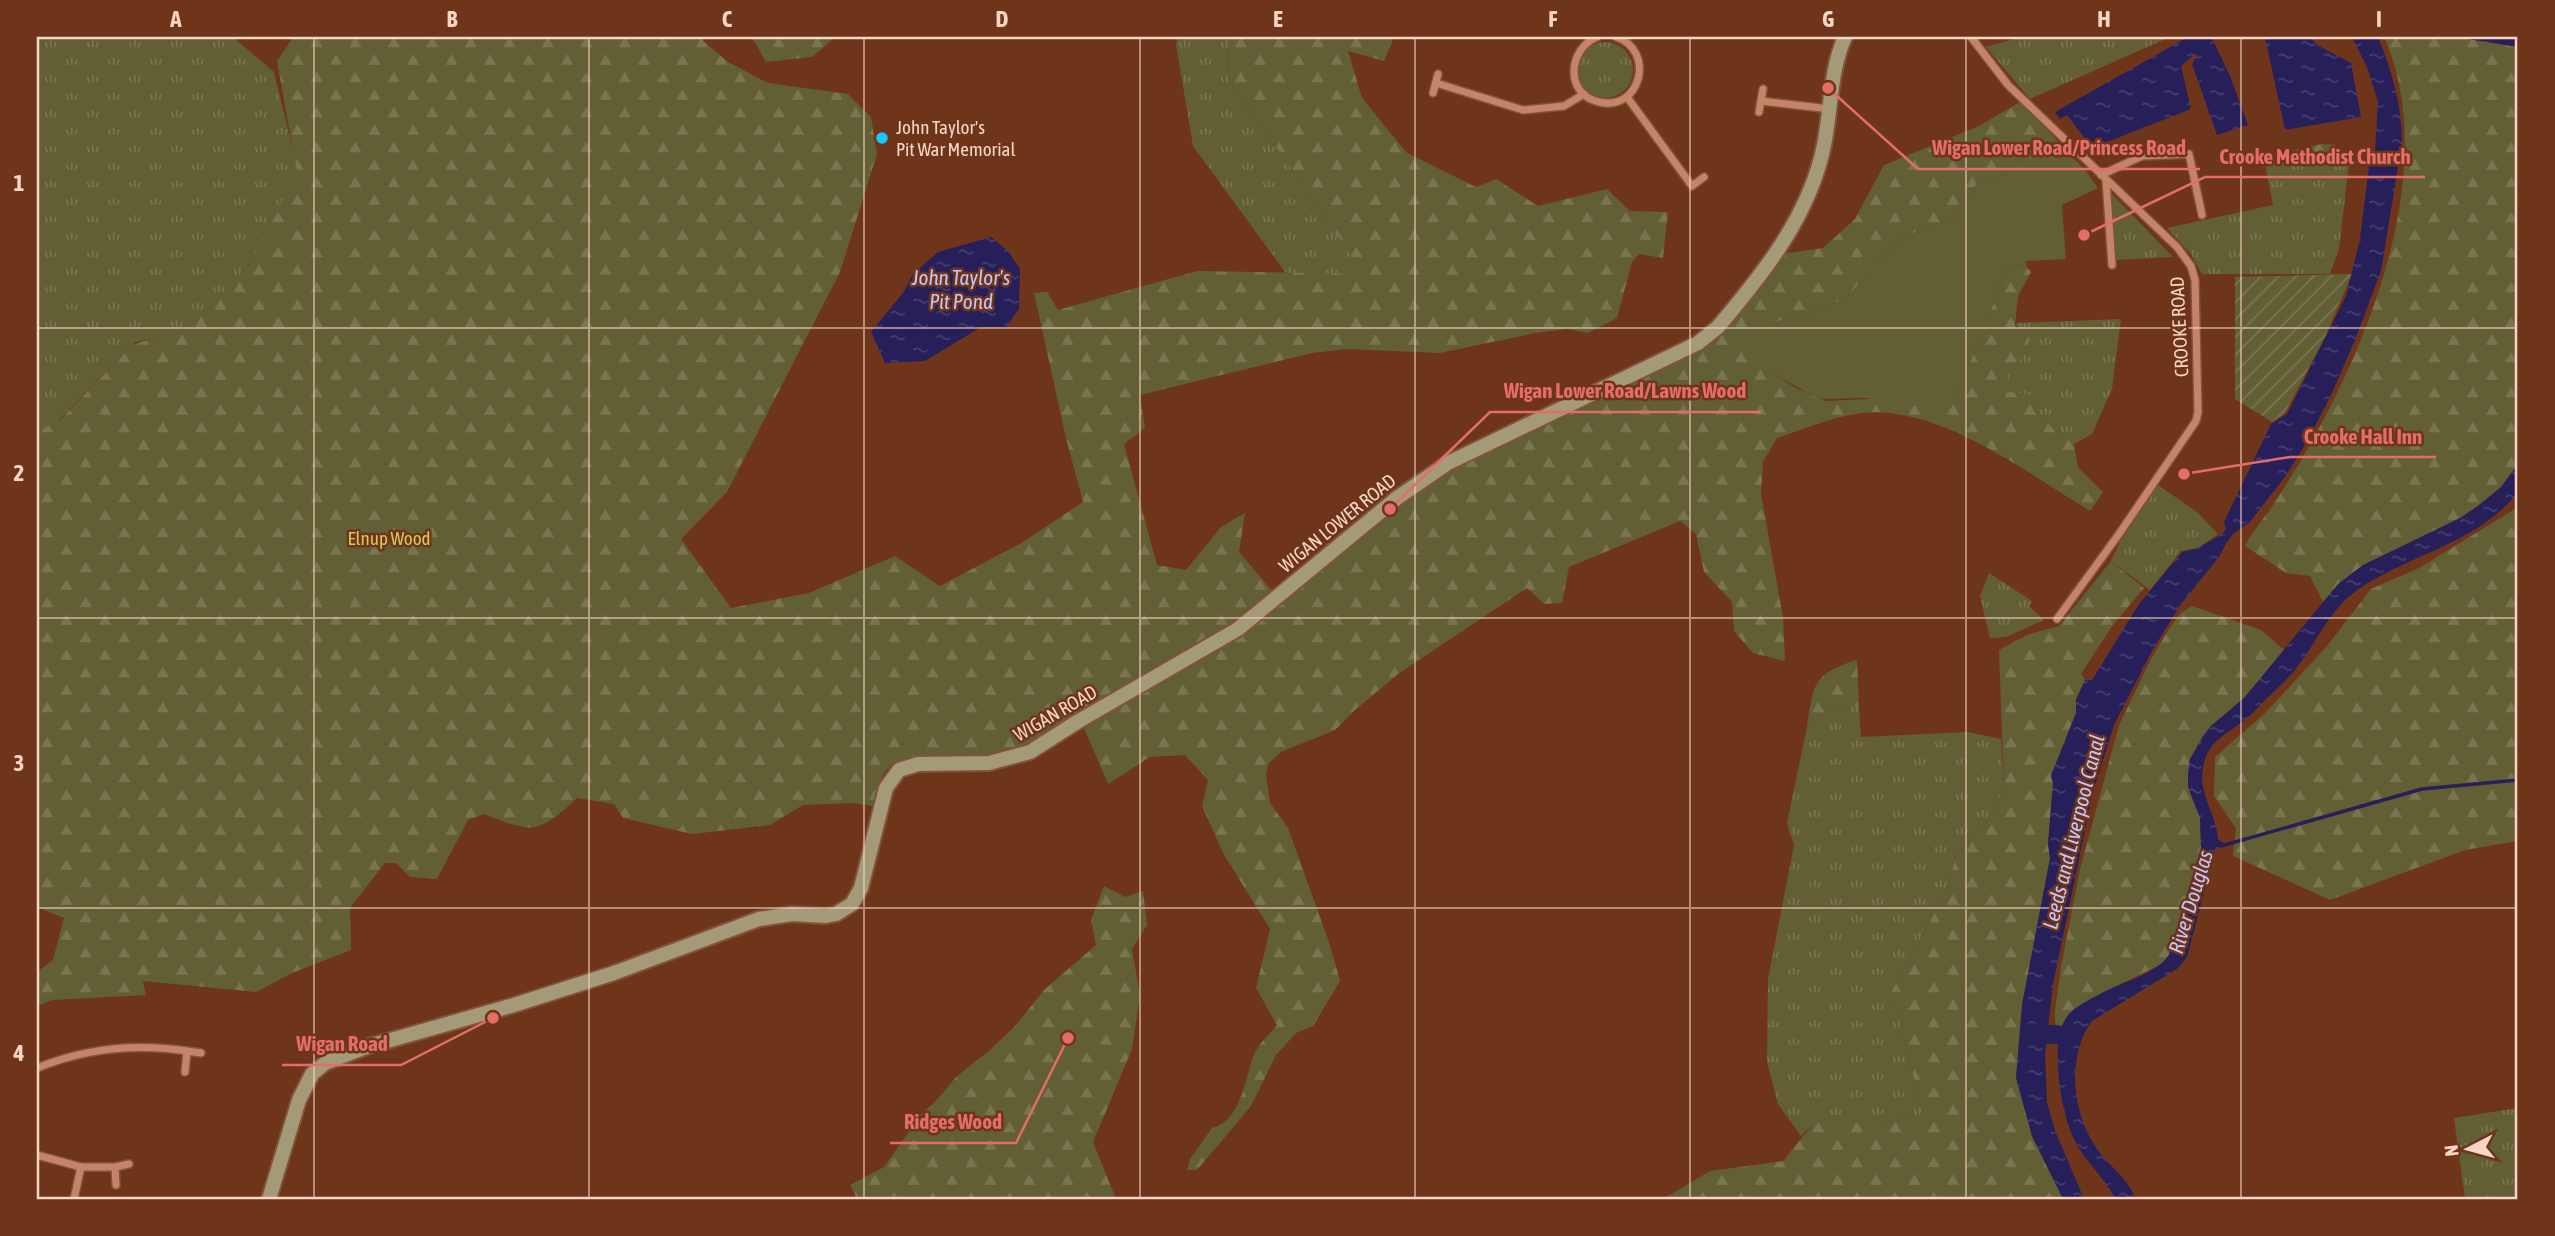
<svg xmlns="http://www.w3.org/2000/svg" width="2555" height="1236" viewBox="0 0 2555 1236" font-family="'Asap Condensed',sans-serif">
  <defs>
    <pattern id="grass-tufts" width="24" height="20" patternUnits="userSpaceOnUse" patternTransform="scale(1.75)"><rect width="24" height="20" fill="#625f35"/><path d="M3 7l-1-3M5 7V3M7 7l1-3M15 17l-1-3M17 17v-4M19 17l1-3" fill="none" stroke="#797551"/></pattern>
    <pattern id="forest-firs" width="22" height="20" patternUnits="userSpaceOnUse" patternTransform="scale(1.75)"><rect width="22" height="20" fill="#625f35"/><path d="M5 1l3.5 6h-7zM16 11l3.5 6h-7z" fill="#797551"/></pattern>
    <pattern id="garden-furrows" width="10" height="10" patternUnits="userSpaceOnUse" patternTransform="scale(1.75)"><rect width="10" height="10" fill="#625f35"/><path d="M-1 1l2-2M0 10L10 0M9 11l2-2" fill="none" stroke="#797551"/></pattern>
    <pattern id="water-ripples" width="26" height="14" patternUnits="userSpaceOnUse" patternTransform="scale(1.75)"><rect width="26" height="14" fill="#261f59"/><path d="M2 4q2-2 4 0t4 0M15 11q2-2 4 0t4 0" fill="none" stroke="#463f6f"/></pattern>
  </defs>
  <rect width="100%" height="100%" fill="#6e351b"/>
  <g fill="url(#grass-tufts)">
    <path d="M37 37H233L274 72 299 174 253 260 188 332 135 342 56 423 37 432Z"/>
    <path d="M1178 37H1228L1229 79 1365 275 1286 273 1193 146 1176 44Z"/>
    <path d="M2021 37H2170L2030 99 1986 47Z"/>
    <circle cx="1605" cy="70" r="28"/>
    <path d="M2322 151H2332L2334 160 2349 164 2339 249 2330 274H2202L2191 254 2167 228 2273 205 2265 164Z"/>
    <path d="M2110 192 2173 257 2116 260Z"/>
    <path d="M2121 319 2112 389 2092 434 2074 444 2038 416 2028 394 2008 393V371L2023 355 2016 323Z"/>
    <path d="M2158 485 2197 512 2218 534 2198 548 2181 551 2150 590 2111 561 2121 540Z"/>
    <path d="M1989 573 2032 601 2029 606 2044 620 2006 637 1990 638 1980 596Z"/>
    <path d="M1859 706 1861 737 1968 732 2001 739 2004 787 1989 820 1957 852 1946 892 1892 991 1923 1114 1879 1123H1814L1801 1136 1778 1104 1767 1062 1768 979 1794 845 1787 823 1807 727 1827 711Z"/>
    <path d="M2518 1108V1199H2465L2454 1118Z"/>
  </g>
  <g fill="url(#forest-firs)">
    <path d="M293 37H699L728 62 768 83 848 94 871 117 877 154 840 272 727 492 681 539 731 608 809 593 895 556 940 586 1023 542 1083 502 1066 438 1034 293 1047 292 1058 310 1197 271 1364 274 1229 79 1228 37H1394L1384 61 1348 51 1362 98 1407 153 1476 187 1496 179 1538 206 1607 189 1630 211 1668 212 1663 258 1639 254 1632 262 1617 318 1588 333 1567 329 1535 333 1440 353 1347 349 1312 353 1140 395 1145 428 1124 444 1157 565 1186 570 1221 527 1245 513 1239 552 1280 600 1425 482 1712 338 1781 254 1823 248 1855 219 1884 165 1979 126 2020 102 2051 134 2005 174 1976 185 1959 214 1902 238 1846 298 1823 309 1779 321 1767 327 1774 374 1796 388 1826 401 1957 395 2005 273 2014 265 2026 266 2031 272 2018 296 2015 326 2030 338 2024 355 2008 371V392L2028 394 2038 416 2074 444 2078 467 2103 492 2090 511C2027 473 1939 405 1863 413 1834 416 1804 429 1777 438L1763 462 1761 493 1783 618 1785 661 1753 653 1734 631 1732 602 1704 572 1696 534 1680 521 1569 567 1562 603 1544 604 1527 588 1398 674 1356 709 1335 730 1281 752 1269 763 1266 773 1270 803 1288 828 1330 945 1340 981 1313 1026 1296 1033 1276 1055 1251 1106 1197 1170H1187L1190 1159 1212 1128C1242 1120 1244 1080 1254 1055 1258 1044 1270 1034 1277 1025L1256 988 1270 929 1223 853 1202 806 1208 780 1185 755 1150 757 1108 784 1078 714 1028 748 997 760 917 758 895 762 885 771 878 785 872 806 854 803 803 805 770 825 692 834 623 818 614 804 577 798C538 834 534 834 484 814L468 820 437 879 410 877 396 863H385L350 908 351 950 292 973 256 992 143 981 146 995 53 1000 37 1006V972L53 960 64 918 37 907V432L60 420 133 344 184 331 251 263 297 173 277 61Z"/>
    <path d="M749 37H835L812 57 766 62 754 41Z"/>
    <path d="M2384 37H2456L2518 47V464L2501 487 2478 506 2460 518 2363 566 2323 602 2310 576 2286 573 2245 546C2251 533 2260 523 2269 511 2280 495 2290 478 2300 462 2368 347 2442 167 2384 37Z"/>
    <path d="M2322 144 2335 145 2338 155 2350 158 2349 164 2334 160 2332 151H2322L2265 164 2264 157Z"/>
    <path d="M2518 507V841L2465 850 2330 900 2233 856 2236 828 2214 796 2215 757 2265 713 2327 646 2371 589 2421 567Z"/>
    <path d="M2111 561 2144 588 2112 626 2081 674 2085 680 2076 699V713L2051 775 2053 783 2048 844 2050 858 2022 1005 2016 1078 2032 1136 2063 1199H1663L1710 1171 1783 1161 1814 1123H1879L1923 1114 1892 991 1946 892 1957 852 1989 820 2004 787 1999 650 2027 635 2059 626Z"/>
    <path d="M2192 606 2261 630 2285 651 2244 698 2211 726 2190 759 2188 787 2200 818 2201 848 2169 955 2162 964 2114 987 2073 1010 2059 1031 2055 1022V1010L2061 967 2080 869 2119 725 2152 657 2169 629 2181 613Z"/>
    <path d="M1857 660 1859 706 1827 711 1807 727C1814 684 1812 674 1857 660Z"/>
    <path d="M1104 886 1125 897 1143 891 1147 925 1132 949 1140 995 1132 1049 1093 1142 1116 1199H857L850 1185 884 1167 923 1112 935 1102 957 1076 989 1051 1015 1026 1044 990 1096 945 1091 920Z"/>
  </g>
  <path fill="#625f35" d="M2051 134 2085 170 2098 188 2062 205 2066 259 2026 261V266L2014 265 2005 273 1957 395 1933 409 1865 398 1819 399 1774 374 1758 354 1752 341 1767 327 1779 321 1823 309 1846 298 1902 238 1959 214 1976 185 2005 174Z"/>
  <path fill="url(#garden-furrows)" d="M2352 274 2325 337 2285 413 2272 422 2235 399V277Z"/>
  <g fill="url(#water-ripples)">
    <path d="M2188 37H2214L2212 38 2230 76 2248 125 2217 135 2192 64 2197 55 2195 54 2181 66 2191 109 2092 148 2067 115 2060 119 2055 112Z"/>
    <path d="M2265 37H2310L2317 45 2351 63 2361 117 2285 130Z"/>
    <path d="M2352 37H2378C2392 72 2402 105 2402 143L2381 271 2355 340 2332 393 2307 442 2285 477 2249 523 2234 533 2227 542 2219 557 2181 604 2152 651 2114 725 2093 792 2053 984 2045 1054 2047 1103 2056 1133 2084 1199H2063L2032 1136 2016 1078 2022 1005 2050 858 2048 844 2053 783 2051 776 2076 713V700L2085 680H2092L2139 604 2182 552 2198 548 2222 534 2226 529 2224 522 2271 424 2287 414 2346 296 2360 239 2369 166 2375 150 2378 102 2367 67Z"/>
    <path d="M2456 37H2518V47Z"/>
    <path d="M991 237 1008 251 1020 269 1019 309 1006 327H981L925 361 885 363 871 332 903 293 913 274 938 252Z"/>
    <path d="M2518 464V492C2478 544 2408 554 2356 591 2331 609 2319 637 2301 662 2291 676 2278 688 2265 700 2257 709 2248 718 2238 725 2220 738 2207 744 2203 768 2198 794 2217 815 2218 840L2224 843 2225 847H2216L2187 957 2177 969 2092 1021C2066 1056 2072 1114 2097 1149 2111 1169 2124 1173 2136 1199H2116C2105 1179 2087 1163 2076 1143 2061 1116 2049 1045 2066 1018 2073 1007 2089 1000 2100 994 2121 982 2155 975 2169 955L2201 848 2200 818 2188 787V774L2190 759 2203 736 2211 726 2244 698 2338 584 2363 565 2460 518 2478 506 2501 487Z"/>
  </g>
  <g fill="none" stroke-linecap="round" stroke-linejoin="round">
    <path stroke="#261f59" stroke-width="3.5" d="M2221 846 2422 789 2518 780"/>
    <path stroke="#261f59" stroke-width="19" d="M2033 1033 2071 1036"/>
    <g stroke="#83523b" stroke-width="10">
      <g id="street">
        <path d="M1597 37C1568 49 1564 94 1599 102 1641 112 1656 50 1616 37"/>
        <path d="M1971 37 2008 85 2177 247 2191 266 2195 280 2198 412 2196 421 2119 534 2057 619"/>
        <path d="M1436 83 1523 110 1564 106 1584 94"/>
        <path d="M1433 93 1438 74"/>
        <path d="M1627 97 1692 186 1704 177"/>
        <path d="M1761 101 1830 109"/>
        <path d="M1759 112 1763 89"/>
        <path d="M2101 175 2142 156 2189 154 2202 215"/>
        <path d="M2106 181 2112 265"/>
        <path d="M37 1068C86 1048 134 1043 187 1051"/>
        <path d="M185 1072 187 1051 201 1053"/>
        <path d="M37 1155 81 1167H115"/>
        <path d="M116 1185 115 1167 129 1164"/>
        <path d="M74 1199 81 1167"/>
      </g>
    </g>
    <g stroke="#83523b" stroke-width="18">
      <path id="secondary" d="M269 1199 299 1100 312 1074 325 1063 366 1047 514 1005 614 973 759 919 792 914 826 916 836 914 852 904 861 888 886 788 899 770 918 764 989 763 1030 752 1077 722 1238 629 1397 498 1448 463 1698 343 1718 327C1761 276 1804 223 1821 158 1832 119 1828 74 1845 37"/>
    </g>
    <use href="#street" stroke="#c58468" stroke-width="7"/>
    <use href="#secondary" stroke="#a49a78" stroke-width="14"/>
  </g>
  <path fill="none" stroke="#f9d5c6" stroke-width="2" stroke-opacity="0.55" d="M314 37V1199M589 37V1199M864 37V1199M1140 37V1199M1415 37V1199M1690 37V1199M1966 37V1199M2241 37V1199M37 328H2518M37 618H2518M37 908H2518"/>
  <circle fill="#14cafb" stroke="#6e351b" stroke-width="2.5" cx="882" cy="138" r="7"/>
  <g text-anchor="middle" stroke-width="5" stroke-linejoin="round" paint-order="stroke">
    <g font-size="19" fill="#f9d5c6" stroke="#6e351b" text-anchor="start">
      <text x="896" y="134">John Taylor's<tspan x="896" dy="22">Pit War Memorial</tspan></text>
    </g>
    <g font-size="19" fill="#f9d5c6" stroke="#6e351b">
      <text transform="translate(2179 327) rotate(-93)" y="7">CROOKE ROAD</text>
      <text transform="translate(1337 523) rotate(-39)" y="7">WIGAN LOWER ROAD</text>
      <text transform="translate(1055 713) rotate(-30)" y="7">WIGAN ROAD</text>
    </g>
    <g font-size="19" fill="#d3c95d" stroke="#6e351b">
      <text x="389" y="545">Elnup Wood</text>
    </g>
    <g font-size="21" font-style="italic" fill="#c4c5fd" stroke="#6e351b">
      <text x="961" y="285">John Taylor's<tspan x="961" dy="24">Pit Pond</tspan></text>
      <text transform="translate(2074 832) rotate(-76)" y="7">Leeds and Liverpool Canal</text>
      <text transform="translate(2191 902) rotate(-73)" y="7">River Douglas</text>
    </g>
  </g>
  <path fill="none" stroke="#e46d67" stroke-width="2.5" d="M1828 88L1918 169H2200M2084 235L2205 177H2425M1390 509L1490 412H1761M2184 474L2290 457H2436M493 1018L401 1065H282M1068 1038L1016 1143H890"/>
  <g fill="#e46d67" stroke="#6e351b" stroke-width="2.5">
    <circle cx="1828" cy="88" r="7"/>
    <circle cx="2084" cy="235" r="7"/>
    <circle cx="1390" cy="509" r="7"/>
    <circle cx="2184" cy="474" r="7"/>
    <circle cx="493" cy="1018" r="7"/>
    <circle cx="1068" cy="1038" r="7"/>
  </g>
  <g font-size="21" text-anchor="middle" font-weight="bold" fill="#e46d67" stroke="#6e351b" stroke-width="5" stroke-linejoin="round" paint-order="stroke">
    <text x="2059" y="155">Wigan Lower Road/Princess Road</text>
    <text x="2315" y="164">Crooke Methodist Church</text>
    <text x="1625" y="398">Wigan Lower Road/Lawns Wood</text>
    <text x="2363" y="444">Crooke Hall Inn</text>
    <text x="342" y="1051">Wigan Road</text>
    <text x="953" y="1129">Ridges Wood</text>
  </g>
  <rect width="2555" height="1236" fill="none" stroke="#6e351b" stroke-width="77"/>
  <g transform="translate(2468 1149) rotate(264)" stroke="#6e351b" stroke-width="5" paint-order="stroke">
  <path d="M0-5L12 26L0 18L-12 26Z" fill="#f9d5c6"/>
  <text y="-10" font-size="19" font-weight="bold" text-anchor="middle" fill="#f9d5c6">N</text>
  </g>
  <rect x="38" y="38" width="2478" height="1160" fill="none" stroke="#f9d5c6" stroke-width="2.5"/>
  <g font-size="23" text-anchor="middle" font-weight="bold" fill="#f9d5c6">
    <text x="176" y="27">A</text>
    <text x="452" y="27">B</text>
    <text x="727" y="27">C</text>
    <text x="1002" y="27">D</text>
    <text x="1278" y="27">E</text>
    <text x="1553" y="27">F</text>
    <text x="1828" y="27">G</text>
    <text x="2104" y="27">H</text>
    <text x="2379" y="27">I</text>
    <text x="19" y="191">1</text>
    <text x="19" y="481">2</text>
    <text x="19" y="771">3</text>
    <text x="19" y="1061">4</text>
  </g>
</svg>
